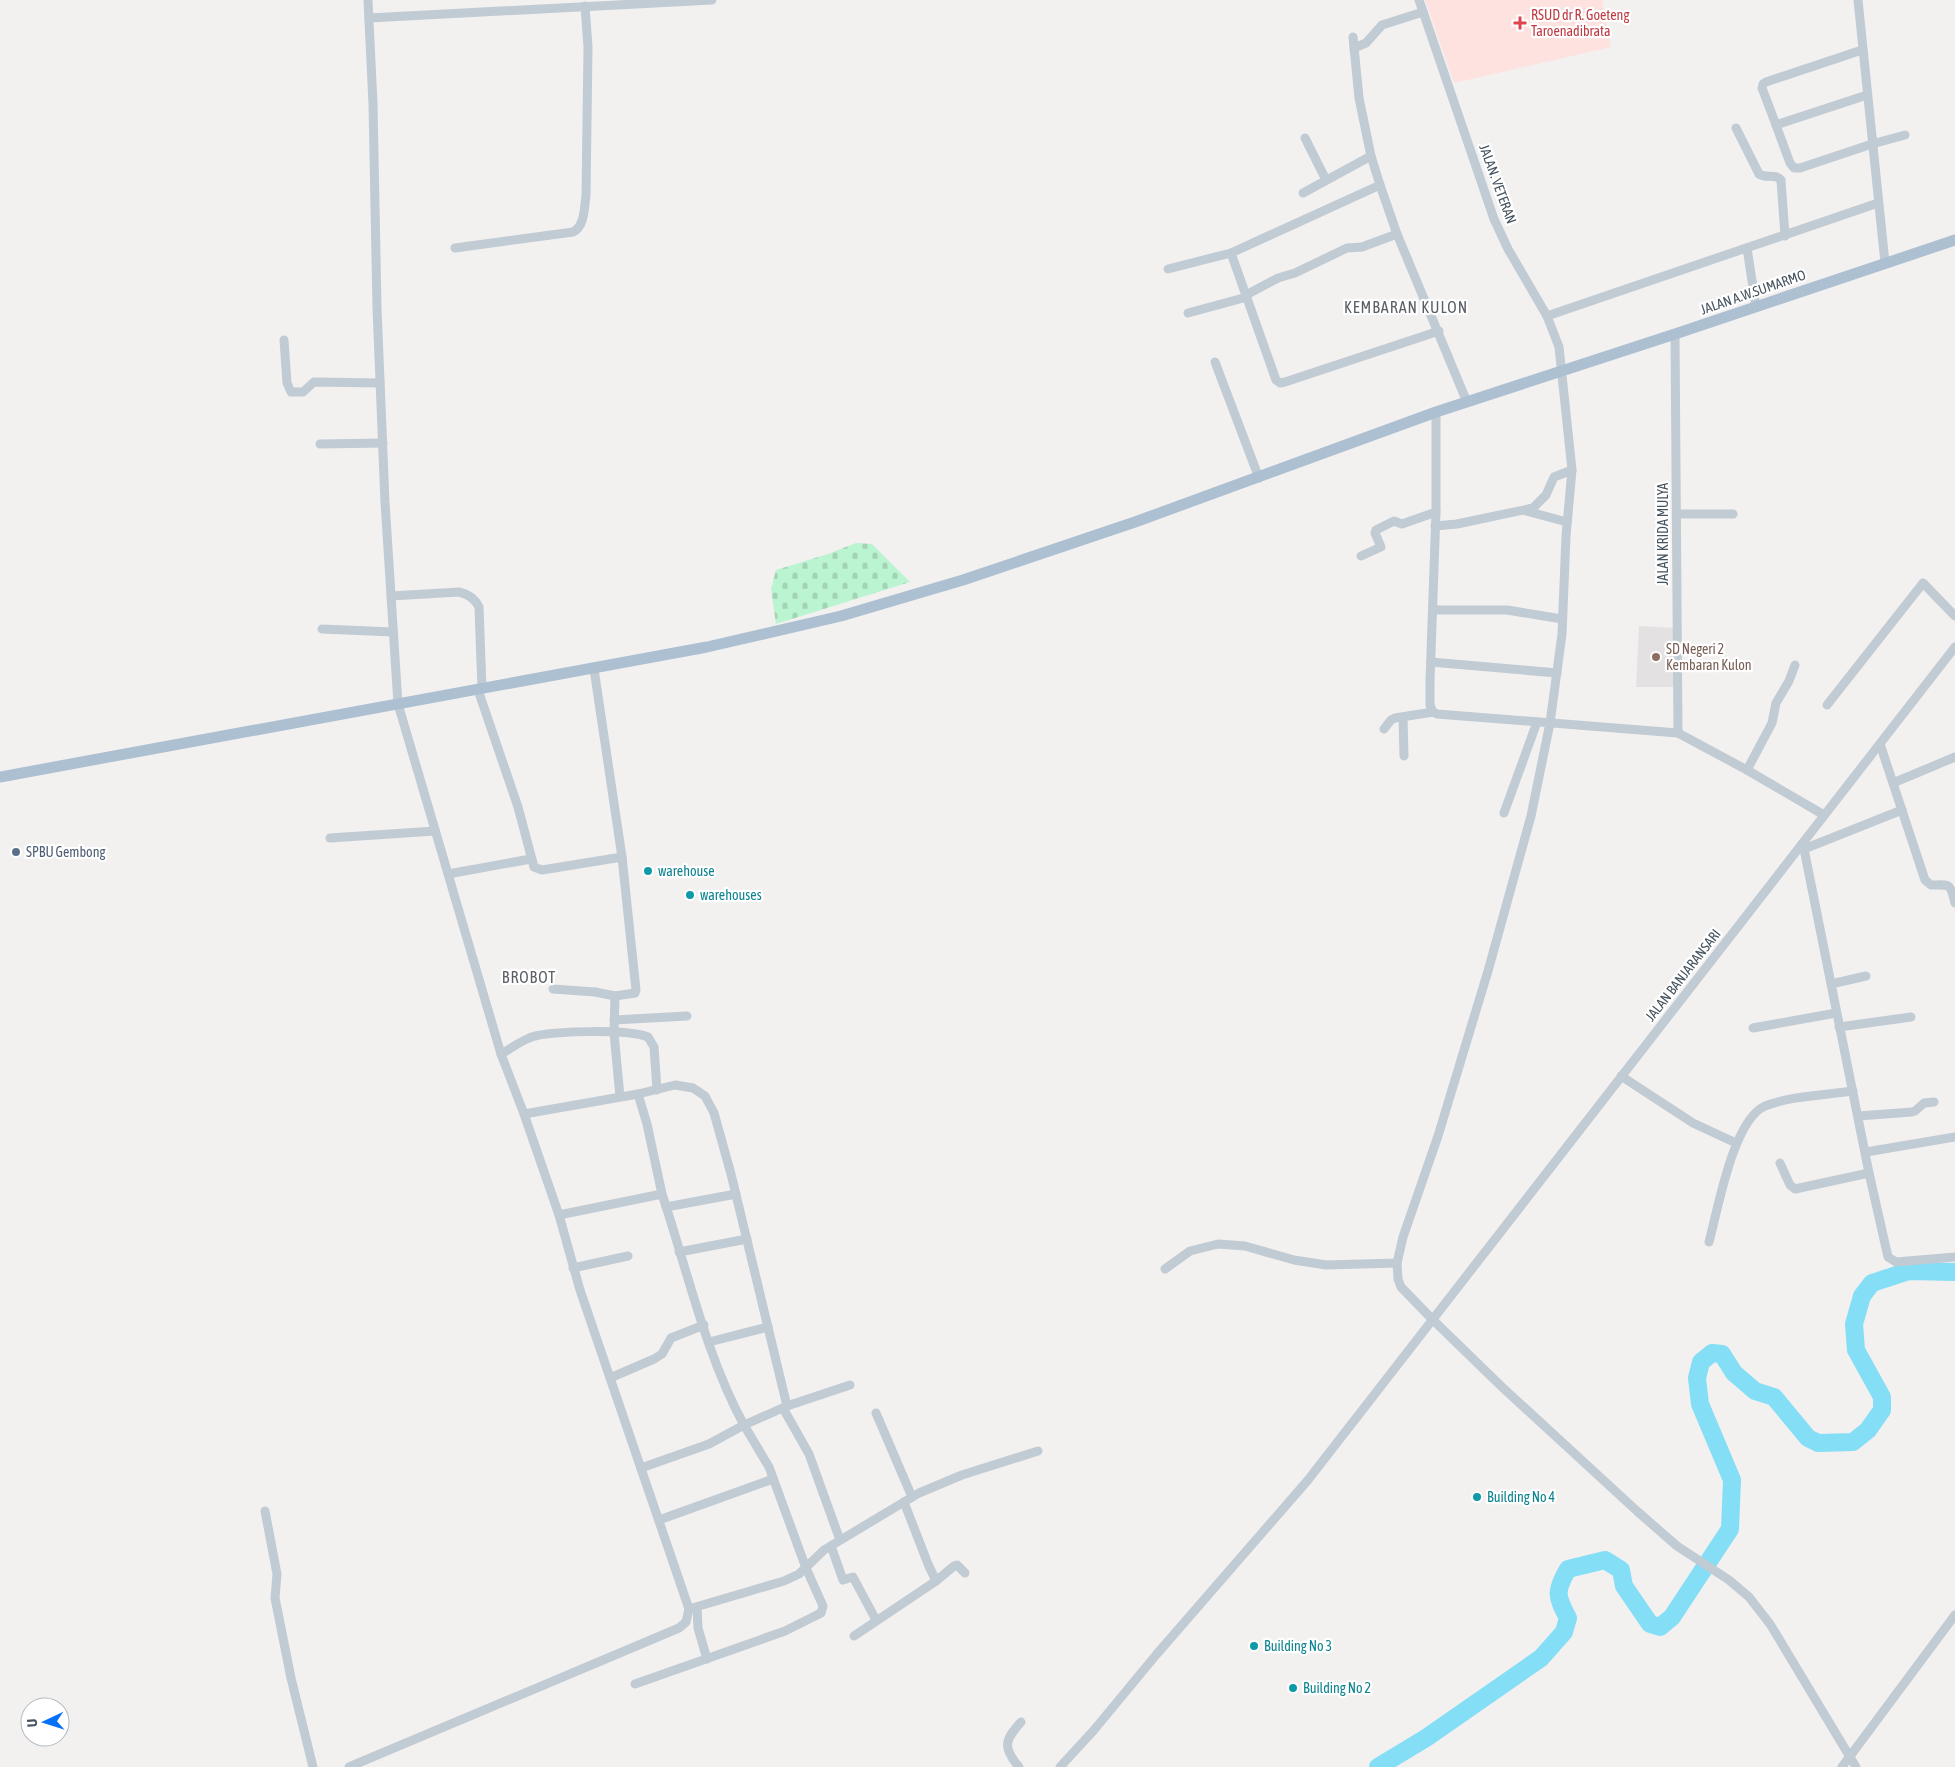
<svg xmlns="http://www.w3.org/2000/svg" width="1955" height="1767" viewBox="0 0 1955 1767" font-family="'Asap Condensed',sans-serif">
  <defs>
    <pattern id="cemetery-stones" width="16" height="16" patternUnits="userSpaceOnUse" patternTransform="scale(1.25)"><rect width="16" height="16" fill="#bbf4d0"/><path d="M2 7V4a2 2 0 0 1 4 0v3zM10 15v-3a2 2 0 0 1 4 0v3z" fill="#a2d3b5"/></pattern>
  </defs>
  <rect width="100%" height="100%" fill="#f3f0f0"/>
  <path fill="#e4e1e2" d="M1639 626 1676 628V687H1636Z"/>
  <path fill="#fde2df" d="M1425 0H1602L1611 47 1454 83Z"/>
  <path fill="url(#cemetery-stones)" d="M856 543 872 544 910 582 776 624 771 589 776 570 828 554Z"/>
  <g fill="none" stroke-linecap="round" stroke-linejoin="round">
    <path stroke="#84def5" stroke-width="18" d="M1378 1767 1426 1738 1541 1658 1564 1632 1568 1618C1556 1596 1555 1591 1568 1569L1605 1560 1621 1570 1624 1586 1650 1624 1660 1627 1672 1617 1730 1529 1732 1480 1700 1404 1697 1378 1701 1362 1712 1353 1722 1354 1734 1373 1755 1391 1774 1397 1808 1438 1818 1443 1853 1442 1868 1430 1882 1410V1397L1856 1350 1854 1324 1862 1296 1872 1283 1909 1271 1955 1272"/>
    <g stroke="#c0cbd3" stroke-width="9">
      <path d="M1419 0 1494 219 1508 249 1547 316 1559 347 1572 470 1566 536 1562 634 1550 723 1531 816 1488 971 1438 1136 1403 1237 1397 1263 1398 1279 1401 1287 1432 1319 1502 1387 1638 1512 1677 1546 1729 1580 1749 1597 1770 1624 1856 1767"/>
      <path d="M1858 0 1885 263"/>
      <path d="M369 18 712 0"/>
      <path d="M1353 37 1359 98 1371 156 1380 185 1397 234 1467 402"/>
      <path d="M1354 48 1366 43 1382 25 1423 12"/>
      <path d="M1862 50 1766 82 1763 84 1762 88 1776 125 1867 95"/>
      <path d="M1776 125 1790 163 1794 168H1800L1872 144 1905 135"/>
      <path d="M1736 128 1759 174C1766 179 1775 173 1781 180L1785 236"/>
      <path d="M1305 138 1326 180"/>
      <path d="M1380 185 1231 253 1276 380 1280 383 1285 382 1439 331"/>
      <path d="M1303 193 1371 156"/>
      <path d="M455 248 573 232C585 226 584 208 586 196L588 47 585 6"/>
      <path d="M1747 248 1756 307"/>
      <path d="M1168 269 1231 253"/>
      <path d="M1246 295 1278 278 1295 273 1347 248 1362 247 1397 234"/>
      <path d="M1188 313 1247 297"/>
      <path d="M1547 316 1878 203"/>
      <path d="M1675 334 1678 733"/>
      <path d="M284 340 287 383 291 392H303L314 382 380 383"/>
      <path d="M1215 362 1259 478"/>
      <path d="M1436 412V512L1430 681V705L1433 712 1437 714 1678 733 1747 770 1824 815"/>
      <path d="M320 444 383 443"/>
      <path d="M1526 511 1567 522"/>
      <path d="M1677 514H1733"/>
      <path d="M1435 526 1457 524 1533 508 1546 495 1554 477 1572 470"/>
      <path d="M1361 556 1381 547 1375 533 1376 530 1394 521 1402 524 1436 512"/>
      <path d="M391 596 459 592C468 594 475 599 479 607L482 689"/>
      <path d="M1434 610H1507L1562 619"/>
      <path d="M322 629 393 632"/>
      <path d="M1431 662 1557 673"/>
      <path d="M478 690 518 807 534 867 542 870 622 857"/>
      <path d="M1827 705 1923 583 1955 616"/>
      <path d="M1403 717 1404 756"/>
      <path d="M1384 729 1391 720 1395 718 1433 712"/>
      <path d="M1880 744 1925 880 1931 885C1950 885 1950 882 1955 903"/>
      <path d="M1747 770 1772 723 1776 703 1789 681 1795 665"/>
      <path d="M1893 783 1955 757"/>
      <path d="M1504 813 1537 722"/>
      <path d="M330 838 435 831"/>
      <path d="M1802 844 1804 849 1869 1173 1888 1257 1896 1262 1955 1257"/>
      <path d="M1804 849 1902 810"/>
      <path d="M448 874 531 859"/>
      <path d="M1831 984 1866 976"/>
      <path d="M553 989 595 992 615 996 635 993 636 990 622 857 594 669"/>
      <path d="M615 996 614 1033 620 1097"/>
      <path d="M614 1020 687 1016"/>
      <path d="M1839 1027 1911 1017"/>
      <path d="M1753 1028 1836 1013"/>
      <path d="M501 1054C512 1048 523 1039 535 1036 558 1031 627 1029 648 1037L654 1047 657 1090"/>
      <path d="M1621 1076 1693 1123 1736 1143"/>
      <path d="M638 1094 647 1124 662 1194"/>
      <path d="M524 1114 638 1094 675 1085 693 1088 705 1096 714 1113 731 1174 787 1406 744 1425 769 1467 806 1568 823 1606 821 1613 785 1631 635 1684"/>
      <path d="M1858 1116 1912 1112 1915 1111 1924 1103 1934 1102"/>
      <path d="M1866 1152 1955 1137"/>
      <path d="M1780 1163 1790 1185 1795 1189 1869 1173"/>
      <path d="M666 1207 736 1194"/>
      <path d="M559 1215 662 1194C687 1269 706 1356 744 1425L709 1444 641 1468"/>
      <path d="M1709 1242C1718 1209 1733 1120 1765 1106 1790 1096 1826 1095 1853 1091"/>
      <path d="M679 1252 747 1239"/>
      <path d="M573 1268 628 1256"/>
      <path d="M1165 1269 1190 1251 1218 1244 1245 1246 1294 1260 1326 1265 1397 1263"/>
      <path d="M709 1342 768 1327"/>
      <path d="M610 1378 654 1359 662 1354 671 1338 704 1325"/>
      <path d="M787 1406 850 1385"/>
      <path d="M783 1408 809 1454 840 1540"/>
      <path d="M876 1413 912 1497"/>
      <path d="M904 1502 928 1564 936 1581"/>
      <path d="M265 1511 277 1574 275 1598 291 1678 313 1767"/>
      <path d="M659 1520 773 1479"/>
      <path d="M831 1546 843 1580 853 1577 876 1620"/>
      <path d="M697 1607 698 1628 707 1659"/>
      <path d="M689 1609 784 1581 799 1574 824 1550 919 1493 962 1475 1038 1451"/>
      <path d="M854 1636 936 1581 954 1566 957 1565 965 1573"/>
      <path d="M349 1767 679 1628 686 1622 689 1609 580 1290 559 1215 524 1114 501 1054 398 704 385 502 377 308 373 104 368 0"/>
      <path d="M1019 1767C1002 1747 1005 1740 1021 1722"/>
      <path d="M1060 1767 1094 1730 1156 1655 1308 1480 1955 647"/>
      <path d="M1842 1767 1955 1615"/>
    </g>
    <path stroke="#adc0d1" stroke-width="11" d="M0 777 707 647 841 616 963 580 1135 522 1436 412 1675 334 1955 240"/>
  </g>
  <path fill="#e0444e" stroke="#fff" stroke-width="2" d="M1517.5 15.5h5v5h5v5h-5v5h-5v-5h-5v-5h5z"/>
  <circle fill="#8d6e63" stroke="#fff" stroke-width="2" cx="1656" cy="657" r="5"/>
  <circle fill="#5c6f8a" stroke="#fff" stroke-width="2" cx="16" cy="852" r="5"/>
  <g fill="#0f9aa8" stroke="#fff" stroke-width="2">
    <circle cx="648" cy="871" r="5"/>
    <circle cx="690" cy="895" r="5"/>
    <circle cx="1477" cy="1497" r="5"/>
    <circle cx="1254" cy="1646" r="5"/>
    <circle cx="1293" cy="1688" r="5"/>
  </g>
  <g text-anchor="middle" stroke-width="4.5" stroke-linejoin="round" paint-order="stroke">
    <g font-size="14" fill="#be3a42" stroke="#fff" text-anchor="start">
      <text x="1531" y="20">RSUD dr R. Goeteng<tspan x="1531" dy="16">Taroenadibrata</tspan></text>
    </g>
    <g font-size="14" fill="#465460" stroke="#fff">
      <text transform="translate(1498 184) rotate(70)" y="5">JALAN. VETERAN</text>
      <text transform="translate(1753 292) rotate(-19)" y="5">JALAN A.W.SUMARMO</text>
      <text transform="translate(1663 534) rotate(-90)" y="5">JALAN KRIDA MULYA</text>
      <text transform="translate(1683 975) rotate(-52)" y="5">JALAN BANJARANSARI</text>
    </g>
    <g font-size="14" fill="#785e54" stroke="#fff" text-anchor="start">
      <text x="1666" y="654">SD Negeri 2<tspan x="1666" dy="16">Kembaran Kulon</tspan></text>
    </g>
    <g font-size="14" fill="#4e5e75" stroke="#fff" text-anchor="start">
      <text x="26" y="857">SPBU Gembong</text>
    </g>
    <g font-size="14" fill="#0d838f" stroke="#fff" text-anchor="start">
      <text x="658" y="876">warehouse</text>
      <text x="700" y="900">warehouses</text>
      <text x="1487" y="1502">Building No 4</text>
      <text x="1264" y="1651">Building No 3</text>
      <text x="1303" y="1693">Building No 2</text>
    </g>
    <g font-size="16" letter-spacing="1" fill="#5c6066" stroke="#fff">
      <text x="1406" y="313">KEMBARAN KULON</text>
      <text x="529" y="983">BROBOT</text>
    </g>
  </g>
  <g transform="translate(45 1722) rotate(266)"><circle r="24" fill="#ffffff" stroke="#b5bbbf"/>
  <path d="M0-4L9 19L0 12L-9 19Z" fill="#0771f6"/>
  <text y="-8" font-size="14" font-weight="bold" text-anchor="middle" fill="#465460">U</text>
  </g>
</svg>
